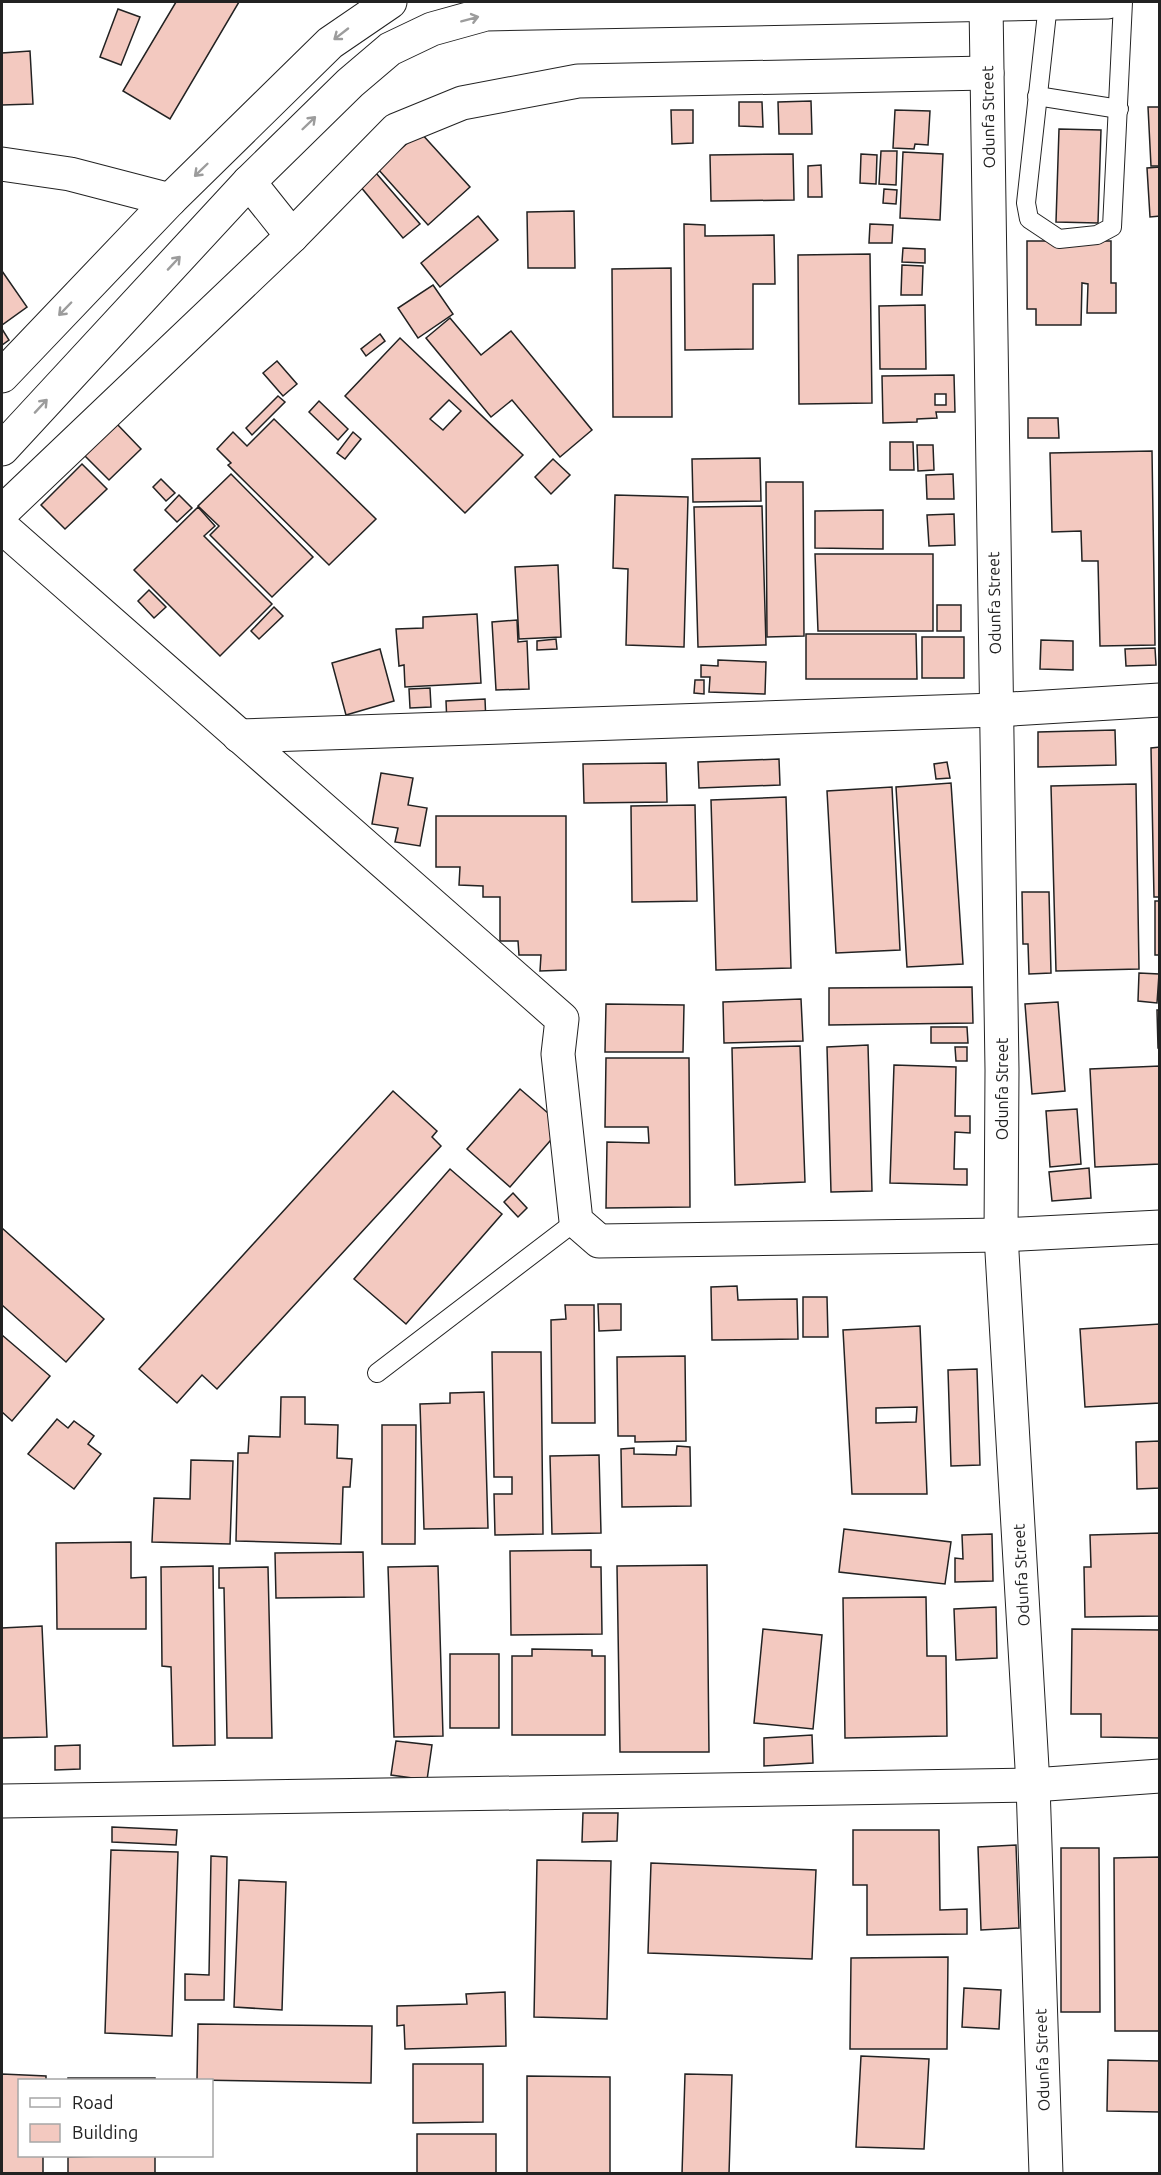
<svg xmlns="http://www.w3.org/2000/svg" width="1161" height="2175" viewBox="0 0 1161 2175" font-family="Ubuntu,sans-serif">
  <rect width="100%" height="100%" fill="#fff"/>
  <g fill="#f3c9c0" stroke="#222" stroke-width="1.5" fill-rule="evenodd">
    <path d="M176 2H239L170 119 123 91Z"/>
    <path d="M118 9 140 17 121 65 100 57Z"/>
    <path d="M30 51 33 104 2 105V53Z"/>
    <path d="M811 101 812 134H779L778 102Z"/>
    <path d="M739 102H762L763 127 739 126Z"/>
    <path d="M1148 107H1160V166H1151Z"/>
    <path d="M671 110H693V143L672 144Z"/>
    <path d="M895 110 930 111 928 145 915 144 914 149 893 148Z"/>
    <path d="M1059 129 1101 130 1098 223 1056 222Z"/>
    <path d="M420 132 470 187 428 225 378 169Z"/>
    <path d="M881 151H897L896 185 879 184Z"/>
    <path d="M903 152 943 154 940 220 900 218Z"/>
    <path d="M793 154 794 200 711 201 710 155Z"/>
    <path d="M861 154 877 155 876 184 860 183Z"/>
    <path d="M821 165 822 197H808V166Z"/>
    <path d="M1160 167V216L1150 217 1147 168Z"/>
    <path d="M376 173 420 224 403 238 360 186Z"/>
    <path d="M884 189 897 190 896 204 883 203Z"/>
    <path d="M574 211 575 268H528L527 212Z"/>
    <path d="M478 216 498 240 440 287 421 263Z"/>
    <path d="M684 224 705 225V236L774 235 775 284H753V349L685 350Z"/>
    <path d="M870 224 893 225 892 243H869Z"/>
    <path d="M1027 241H1111V283H1116V313H1087L1088 284 1082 283 1081 325H1036V309H1027Z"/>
    <path d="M903 248 925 249V263L902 262Z"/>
    <path d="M870 254 872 403 799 404 798 255Z"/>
    <path d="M902 265 923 266 922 295H901Z"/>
    <path d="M671 268 672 417H613L612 269Z"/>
    <path d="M2 271 27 307 2 325Z"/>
    <path d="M433 285 453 314 418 338 398 308Z"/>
    <path d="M925 305 926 369H880L879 306Z"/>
    <path d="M450 318 481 355 511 331 592 430 560 457 512 400 491 417 426 338Z"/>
    <path d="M2 329 9 340 2 345Z"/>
    <path d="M380 334 385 341 366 356 361 349Z"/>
    <path d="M400 338 523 455 465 513 345 396ZM449 400 461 411 443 430 430 419Z"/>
    <path d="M277 361 297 384 283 396 263 373Z"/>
    <path d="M954 375 955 412H936L937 418 917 419V422L883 423 882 376ZM935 394H946V405H935Z"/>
    <path d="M278 396 285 402 252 435 246 428Z"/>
    <path d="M319 401 348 429 338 440 309 412Z"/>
    <path d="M1028 418H1058L1059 438H1028Z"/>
    <path d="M274 419 376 519 329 565 228 465 231 463 217 449 233 432 247 446Z"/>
    <path d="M116 423 141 449 109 480 84 455Z"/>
    <path d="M353 432 361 439 345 459 337 453Z"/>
    <path d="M890 442H913L914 470H890Z"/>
    <path d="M917 445H933L934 470 918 471Z"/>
    <path d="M1152 451 1155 645 1100 646 1098 561H1082L1081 531 1052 532 1050 453Z"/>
    <path d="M760 458 761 501 693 502 692 459Z"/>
    <path d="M553 459 570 475 551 494 535 477Z"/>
    <path d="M82 464 107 489 65 529 41 505Z"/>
    <path d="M231 474 313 557 272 597 210 535 219 526 198 506Z"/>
    <path d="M953 474 954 499H927L926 475Z"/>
    <path d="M161 479 175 493 166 501 153 487Z"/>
    <path d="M766 482H803L804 636 767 637Z"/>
    <path d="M179 495 192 508 177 522 165 510Z"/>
    <path d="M615 495 688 497 684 647 626 645 628 569 613 568Z"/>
    <path d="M762 506 766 645 698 647 694 507Z"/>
    <path d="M198 507 215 526 204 536 272 604 220 656 134 570Z"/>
    <path d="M883 510V549L815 548V511Z"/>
    <path d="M954 514 955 545 929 546 927 515Z"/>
    <path d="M815 554H933V631H818Z"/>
    <path d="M558 565 561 637 519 639 515 567Z"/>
    <path d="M149 590 166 607 154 618 138 601Z"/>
    <rect x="937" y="605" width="24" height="26"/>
    <path d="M274 607 283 616 259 639 251 631Z"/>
    <path d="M477 614 481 683 405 687 404 665 399 666 396 629 423 628V617Z"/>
    <path d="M517 620 518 642 527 641 529 689 496 690 492 622Z"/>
    <path d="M806 634H916L917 679H806Z"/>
    <rect x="922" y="637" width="42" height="41"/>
    <path d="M556 639 557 649 537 650V641Z"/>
    <path d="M1041 640 1073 641V670L1040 669Z"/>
    <path d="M1155 648 1156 665 1126 666 1125 649Z"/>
    <path d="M380 649 394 701 346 715 332 663Z"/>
    <path d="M718 660 766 662 765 694 709 692 710 677H701V665L718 666Z"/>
    <path d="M695 680H704V694L694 693Z"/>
    <path d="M430 688 431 707 410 708 409 689Z"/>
    <path d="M485 699 486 723 447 724 446 701Z"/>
    <path d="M1115 730 1116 765 1038 767V732Z"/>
    <path d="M1160 747V897H1154L1151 748Z"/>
    <path d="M779 759 780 785 699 788 698 762Z"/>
    <path d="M947 762 950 778 936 779 934 764Z"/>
    <path d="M666 763 667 802 584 803 583 764Z"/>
    <path d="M381 773 413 778 408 805 427 808 420 846 395 842 398 828 372 824Z"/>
    <path d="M951 783 963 964 907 967 896 787Z"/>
    <path d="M1136 784 1139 969 1056 971 1051 786Z"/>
    <path d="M892 787 900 950 836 953 827 791Z"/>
    <path d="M786 797 791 968 716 970 711 800Z"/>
    <path d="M695 805 697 901 632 902 631 806Z"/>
    <path d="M436 816H566V970L540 971 541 955H519L518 941H500V897H483V886L459 885 460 867H436Z"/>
    <path d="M1022 892H1049L1051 973 1029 974 1028 944H1023Z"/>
    <rect x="1155" y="901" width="5" height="54"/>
    <path d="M1139 973 1159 974 1157 1003 1138 1001Z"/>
    <path d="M972 987 973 1023 829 1025V988Z"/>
    <path d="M801 999 803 1041 724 1043 723 1002Z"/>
    <path d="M1058 1002 1065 1091 1032 1094 1025 1004Z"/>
    <path d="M606 1004 684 1005 683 1052H605Z"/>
    <path d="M1157 1010H1160V1048H1158Z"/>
    <path d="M931 1027H967L968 1043H931Z"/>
    <path d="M868 1045 872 1191 831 1192 827 1047Z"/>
    <path d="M800 1046 805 1182 735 1185 732 1048Z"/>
    <path d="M955 1047H967V1061H956Z"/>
    <path d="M606 1058H689L690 1207 606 1208 607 1142 649 1143 648 1127H605Z"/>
    <path d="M894 1065 956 1067 955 1116H970V1133L955 1132 954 1169H967V1185L890 1183Z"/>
    <path d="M1160 1066V1164L1095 1167 1090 1069Z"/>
    <path d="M520 1089 563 1126 510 1187 467 1149Z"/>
    <path d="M393 1091 437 1131 432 1137 441 1146 217 1389 202 1375 177 1403 139 1369Z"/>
    <path d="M1077 1109 1081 1164 1050 1167 1046 1111Z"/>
    <path d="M1089 1168 1091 1198 1052 1201 1049 1172Z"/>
    <path d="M450 1169 502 1214 406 1324 354 1279Z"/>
    <path d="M513 1193 527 1208 518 1217 504 1202Z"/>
    <path d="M2 1228 104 1319 66 1362 2 1305Z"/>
    <path d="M737 1286 738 1300 797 1299 798 1339 712 1340 711 1287Z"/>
    <path d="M803 1297H827L828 1337H803Z"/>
    <path d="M598 1304H621V1330L599 1331Z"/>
    <path d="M565 1305H594L595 1423H552L551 1320 566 1319Z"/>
    <path d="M1160 1324V1403L1085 1407 1080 1329Z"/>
    <path d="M920 1326 927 1494H852L843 1330ZM917 1407 916 1422 876 1423V1408Z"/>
    <path d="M2 1335 50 1376 12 1421 2 1412Z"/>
    <path d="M492 1352H541L543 1534 495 1535 494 1494H512V1477H494Z"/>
    <path d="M685 1356 686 1441 635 1442V1436H618L617 1357Z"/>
    <path d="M977 1369 980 1465 951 1466 948 1370Z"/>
    <path d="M484 1392 488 1528 424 1529 420 1404 450 1403V1393Z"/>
    <path d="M281 1397H305V1424L338 1425 337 1458 352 1459 350 1487H343L341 1544 236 1541 238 1453H248L249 1436 280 1437Z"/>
    <path d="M57 1419 68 1428 74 1421 94 1436 88 1444 101 1454 74 1489 28 1454Z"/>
    <path d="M382 1425H416L415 1544H382Z"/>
    <path d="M1160 1441V1488L1137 1489 1136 1442Z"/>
    <path d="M677 1446 690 1447 691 1506 622 1507 621 1449 634 1448V1454L676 1455Z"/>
    <path d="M599 1455 601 1533 552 1534 550 1456Z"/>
    <path d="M191 1460 233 1461 230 1544 152 1542 154 1498 190 1499Z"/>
    <path d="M844 1529 951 1542 945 1584 839 1572Z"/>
    <path d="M1160 1533V1616L1085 1617 1084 1567H1091L1090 1535Z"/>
    <path d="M992 1534 993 1581 955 1582V1558L963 1559 962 1535Z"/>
    <path d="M131 1542V1578L146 1577V1629H57L56 1543Z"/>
    <path d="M591 1550V1567H601L602 1634 511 1635 510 1551Z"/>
    <path d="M363 1552 364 1597 276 1598 275 1553Z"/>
    <path d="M707 1565 709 1752H620L617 1566Z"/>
    <path d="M213 1566 215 1745 173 1746 171 1667 162 1666 161 1567Z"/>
    <path d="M438 1566 443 1736 394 1737 388 1567Z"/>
    <path d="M268 1567 272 1738H227L224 1588H219V1568Z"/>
    <path d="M926 1597 927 1656H946L947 1736 845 1738 843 1598Z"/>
    <path d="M996 1607 997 1658 956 1660 954 1609Z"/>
    <path d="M42 1626 47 1737 2 1738V1628Z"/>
    <path d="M763 1629 822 1635 813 1729 754 1723Z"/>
    <path d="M1072 1629 1160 1630V1738L1101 1737V1714H1071Z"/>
    <path d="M532 1649 592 1650V1656H605V1735H512V1656H532Z"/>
    <rect x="450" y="1654" width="49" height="74"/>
    <path d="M812 1735 813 1763 764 1766V1738Z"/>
    <path d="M396 1741 432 1745 427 1780 391 1775Z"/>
    <path d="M80 1745V1769L55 1770V1746Z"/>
    <path d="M583 1813H618L617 1841 582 1842Z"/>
    <path d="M112 1827 177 1830 176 1845 112 1842Z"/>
    <path d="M853 1830H939L940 1910 967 1909V1934L867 1935V1885H853Z"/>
    <path d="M1016 1845 1019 1928 981 1930 978 1847Z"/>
    <path d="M1061 1848H1099L1100 2012H1061Z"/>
    <path d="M111 1850 178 1852 172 2036 105 2033Z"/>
    <path d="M211 1856 227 1857 224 2000H185V1974L209 1975Z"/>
    <path d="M1160 1857V2031H1115L1114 1858Z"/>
    <path d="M537 1860 611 1861 607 2019 534 2017Z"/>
    <path d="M651 1863 816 1870 812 1959 648 1953Z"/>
    <path d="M239 1880 286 1882 282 2010 234 2007Z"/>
    <path d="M948 1957 947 2049H850L851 1958Z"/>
    <path d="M964 1988 1001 1990 999 2029 962 2027Z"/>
    <path d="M505 1992 506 2046 405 2049 404 2025 397 2026V2006L467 2004 466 1994Z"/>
    <path d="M198 2024 372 2026 371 2083 197 2080Z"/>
    <path d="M861 2056 929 2059 924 2149 856 2147Z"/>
    <path d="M1108 2060 1160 2061V2112L1107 2111Z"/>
    <path d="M413 2064H483V2122L413 2123Z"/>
    <path d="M2 2074 46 2076V2080H20V2156H43V2174H2Z"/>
    <path d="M685 2074 732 2075 729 2174H682Z"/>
    <path d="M527 2076 610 2077V2174H527Z"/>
    <rect x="68" y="2078" width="87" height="2"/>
    <rect x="417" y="2134" width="79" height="40"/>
    <path d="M104 2156H155V2174H68V2157Z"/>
  </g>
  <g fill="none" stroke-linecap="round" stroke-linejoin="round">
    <g stroke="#222" stroke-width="20">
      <g id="lane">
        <path d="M1048 4 1026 203 1029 219 1059 239 1097 235 1112 227 1123 2"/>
        <path d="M1037 96 1119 109"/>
        <path d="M377 1373 576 1221"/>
      </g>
    </g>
    <g stroke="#222" stroke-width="35">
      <g id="street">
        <path d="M986 4 1002 1070 1001 1235 1033 1785 1046 2174"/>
        <path d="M2 164 70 174 170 200"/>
        <path d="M249 182 292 236"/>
        <path d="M2 512 292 236 396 130 462 103 578 81 987 73"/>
        <path d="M2 527 562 1019 558 1054 576 1221 599 1241 1001 1235 1160 1227"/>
        <path d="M239 736 995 710 1160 700"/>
        <path d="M2 1801 1033 1785 1160 1776"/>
      </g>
    </g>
    <g stroke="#222" stroke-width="35">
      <g id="secondary">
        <path d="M2 376 170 200 330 43 390 2"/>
        <path d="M2 449 249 182 350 83 390 49 432 29 486 14 1108 2"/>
      </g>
    </g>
    <use href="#lane" stroke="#fff" stroke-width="18"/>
    <use href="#street" stroke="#fff" stroke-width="33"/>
    <use href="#secondary" stroke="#fff" stroke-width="33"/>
  </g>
  <defs><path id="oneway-shaft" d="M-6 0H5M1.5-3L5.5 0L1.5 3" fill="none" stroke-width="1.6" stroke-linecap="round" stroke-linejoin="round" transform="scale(1.5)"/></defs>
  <g stroke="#9c9c9c">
    <use href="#oneway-shaft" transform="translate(470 19) rotate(-15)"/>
    <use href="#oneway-shaft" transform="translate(341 34) rotate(142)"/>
    <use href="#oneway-shaft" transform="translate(309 123) rotate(-44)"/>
    <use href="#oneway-shaft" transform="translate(201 170) rotate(136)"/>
    <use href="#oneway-shaft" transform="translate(174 263) rotate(-47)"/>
    <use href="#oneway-shaft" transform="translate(65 309) rotate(134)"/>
    <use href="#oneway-shaft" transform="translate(41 406) rotate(-47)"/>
  </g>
  <g text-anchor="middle" stroke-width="4.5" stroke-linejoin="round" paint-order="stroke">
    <g font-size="16" fill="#222" stroke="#fff">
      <text transform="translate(988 117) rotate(-91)" y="6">Odunfa Street</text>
      <text transform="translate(994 603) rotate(-91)" y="6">Odunfa Street</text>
      <text transform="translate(1002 1089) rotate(-90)" y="6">Odunfa Street</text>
      <text transform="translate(1021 1575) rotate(-93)" y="6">Odunfa Street</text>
      <text transform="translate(1042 2060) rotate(-92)" y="6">Odunfa Street</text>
    </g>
  </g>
  <rect width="1161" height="2175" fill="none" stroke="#222222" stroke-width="6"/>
  <rect x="18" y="2079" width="195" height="78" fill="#ffffff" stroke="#a7a7a7" stroke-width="1.5"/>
  <rect x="30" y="2098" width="30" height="9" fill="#ffffff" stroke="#a7a7a7" stroke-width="1.5"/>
  <text x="72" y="2109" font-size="18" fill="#222222">Road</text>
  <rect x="30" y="2124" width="30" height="18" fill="#f3c9c0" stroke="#a7a7a7" stroke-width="1.5"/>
  <text x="72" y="2139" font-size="18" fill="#222222">Building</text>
</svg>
